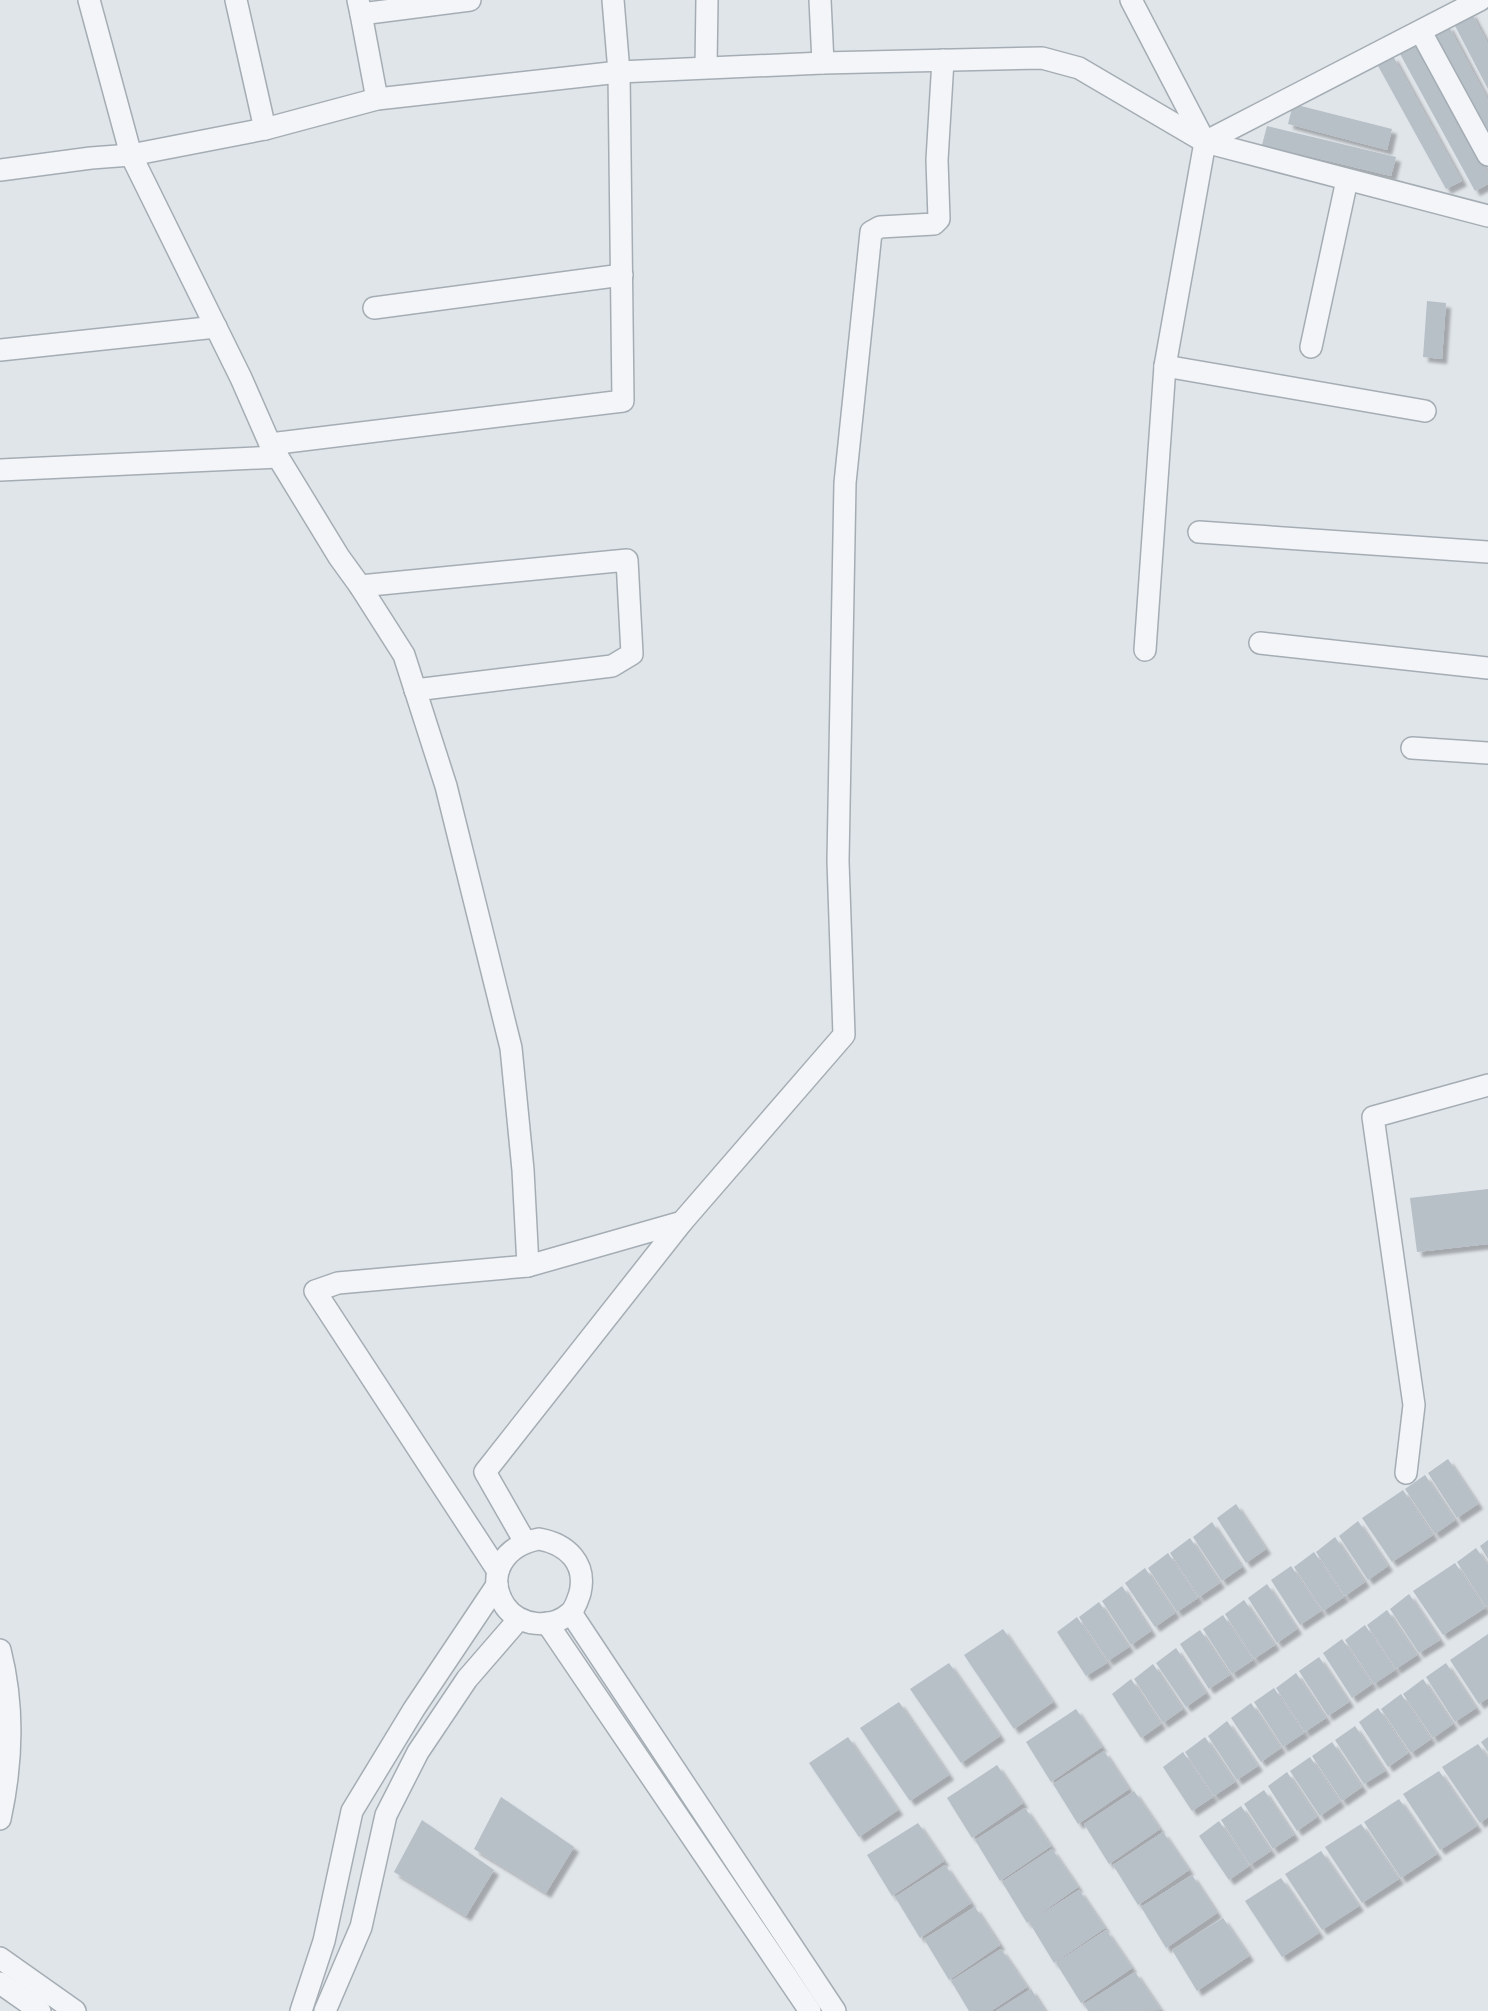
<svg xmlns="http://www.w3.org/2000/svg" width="1488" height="2011" viewBox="0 0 1488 2011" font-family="Mulish,sans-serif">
  <defs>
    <filter id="shadow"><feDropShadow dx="5" dy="5" stdDeviation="1.5" flood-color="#0004"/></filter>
  </defs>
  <rect width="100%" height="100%" fill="#e0e5ea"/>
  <g fill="#b7bfc7" filter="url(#shadow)">
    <path d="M1471 12 1488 44V89L1453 22Z"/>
    <path d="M1448 25 1488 100V145L1429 35Z"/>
    <path d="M1416 43 1488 173V184L1475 191 1399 52Z"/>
    <path d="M1393 56 1462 181 1446 189 1377 64Z"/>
    <path d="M1293 104 1392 129 1387 150 1288 124Z"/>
    <path d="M1267 126 1396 157 1391 176 1262 145Z"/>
    <path d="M1427 301 1446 303 1442 359 1423 357Z"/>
    <path d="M1488 1189V1244L1417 1252 1410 1198Z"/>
    <path d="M1448 1459 1478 1504 1457 1518 1428 1473Z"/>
    <path d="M1425 1475 1455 1520 1435 1534 1405 1489Z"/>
    <path d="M1403 1490 1433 1535 1392 1562 1362 1518Z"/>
    <path d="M1236 1504 1266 1549 1246 1563 1217 1518Z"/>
    <path d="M1358 1521 1388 1566 1368 1580 1339 1536Z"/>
    <path d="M1212 1522 1242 1567 1222 1581 1193 1537Z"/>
    <path d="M1335 1537 1365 1582 1345 1596 1316 1552Z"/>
    <path d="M1190 1538 1220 1583 1199 1597 1170 1553Z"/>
    <path d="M1488 1540V1559L1480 1546Z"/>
    <path d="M1476 1548 1488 1565V1605L1486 1607 1457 1562Z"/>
    <path d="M1314 1552 1344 1597 1323 1611 1294 1567Z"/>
    <path d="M1168 1553 1198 1598 1177 1612 1148 1568Z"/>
    <path d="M1455 1563 1485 1608 1443 1635 1413 1591Z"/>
    <path d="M1291 1566 1321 1611 1300 1625 1271 1580Z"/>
    <path d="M1145 1568 1175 1613 1155 1627 1125 1583Z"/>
    <path d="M1267 1584 1297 1629 1277 1643 1248 1598Z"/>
    <path d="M1122 1586 1151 1631 1131 1645 1102 1601Z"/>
    <path d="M1409 1594 1440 1640 1419 1653 1390 1609Z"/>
    <path d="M1244 1600 1275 1645 1254 1659 1225 1614Z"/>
    <path d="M1099 1602 1129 1647 1108 1661 1079 1617Z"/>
    <path d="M1387 1610 1417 1655 1396 1669 1367 1625Z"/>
    <path d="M1223 1615 1253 1660 1232 1674 1203 1629Z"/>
    <path d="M1077 1617 1107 1663 1086 1676 1057 1632Z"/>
    <path d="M1365 1625 1395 1670 1374 1684 1345 1640Z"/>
    <path d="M1003 1629 1053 1702 1014 1729 964 1655Z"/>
    <path d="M1200 1630 1230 1675 1209 1689 1180 1644Z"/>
    <path d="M1488 1634V1698L1479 1704 1450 1660Z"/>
    <path d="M1342 1639 1372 1684 1352 1698 1323 1653Z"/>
    <path d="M1176 1648 1206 1693 1186 1707 1156 1663Z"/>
    <path d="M1319 1657 1349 1702 1328 1716 1299 1671Z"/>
    <path d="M949 1663 1000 1736 961 1763 910 1689Z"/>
    <path d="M1446 1663 1476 1708 1455 1722 1426 1677Z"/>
    <path d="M1153 1664 1183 1709 1163 1723 1134 1679Z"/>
    <path d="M1296 1673 1326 1718 1305 1732 1276 1688Z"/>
    <path d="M1131 1679 1161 1724 1141 1738 1112 1694Z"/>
    <path d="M1423 1679 1453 1724 1433 1738 1403 1694Z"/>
    <path d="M1274 1688 1304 1733 1283 1747 1254 1702Z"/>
    <path d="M1401 1694 1431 1739 1411 1753 1381 1709Z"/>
    <path d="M899 1702 949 1775 910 1801 860 1728Z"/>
    <path d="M1251 1703 1281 1748 1261 1762 1231 1718Z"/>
    <path d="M1378 1708 1408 1753 1388 1767 1359 1722Z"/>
    <path d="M1076 1709 1102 1747 1051 1782 1026 1742Z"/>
    <path d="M1227 1721 1258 1766 1237 1780 1208 1736Z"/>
    <path d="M1355 1726 1385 1771 1364 1784 1335 1740Z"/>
    <path d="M848 1737 898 1810 859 1837 809 1763Z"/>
    <path d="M1205 1737 1235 1782 1214 1796 1185 1752Z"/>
    <path d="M1488 1737V1752L1481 1742Z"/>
    <path d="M1332 1742 1362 1787 1342 1801 1312 1756Z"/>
    <path d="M1478 1744 1488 1758V1817L1480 1823 1442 1767Z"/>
    <path d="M1104 1751 1129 1789 1078 1824 1053 1784Z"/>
    <path d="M1183 1752 1213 1797 1192 1811 1163 1767Z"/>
    <path d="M1310 1757 1340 1802 1320 1816 1290 1771Z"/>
    <path d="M997 1765 1023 1803 972 1838 947 1798Z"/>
    <path d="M1439 1771 1477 1826 1440 1850 1403 1794Z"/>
    <path d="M1287 1772 1317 1817 1297 1831 1268 1786Z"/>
    <path d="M1264 1790 1294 1835 1273 1849 1244 1804Z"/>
    <path d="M1134 1791 1160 1829 1109 1864 1084 1824Z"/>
    <path d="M501 1797 574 1847 546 1893 474 1849Z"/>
    <path d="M1399 1799 1437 1854 1401 1878 1364 1822Z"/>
    <path d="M1241 1806 1271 1851 1250 1865 1221 1820Z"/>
    <path d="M1025 1808 1051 1846 1000 1881 975 1840Z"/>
    <path d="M422 1820 494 1870 466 1916 394 1872Z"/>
    <path d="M1219 1821 1249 1866 1229 1880 1199 1836Z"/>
    <path d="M918 1823 944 1861 892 1896 867 1855Z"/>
    <path d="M1361 1824 1399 1879 1362 1903 1325 1847Z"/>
    <path d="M1163 1832 1189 1870 1138 1905 1113 1865Z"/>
    <path d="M1052 1849 1078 1887 1027 1923 1002 1882Z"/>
    <path d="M1321 1851 1359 1906 1322 1930 1285 1874Z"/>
    <path d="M945 1865 971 1903 920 1938 895 1897Z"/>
    <path d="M1192 1875 1217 1913 1166 1948 1141 1907Z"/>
    <path d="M1281 1878 1319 1933 1282 1957 1245 1901Z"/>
    <path d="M1079 1890 1105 1928 1054 1963 1029 1922Z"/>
    <path d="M975 1907 1000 1945 949 1980 924 1939Z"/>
    <path d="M1223 1918 1249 1956 1197 1991 1172 1950Z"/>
    <path d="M1106 1930 1132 1968 1081 2003 1056 1963Z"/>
    <path d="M1001 1949 1027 1987 991 2011H969L951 1981Z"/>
    <path d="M1135 1972 1161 2010 1088 2011 1084 2004Z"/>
    <path d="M1031 1989 1045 2011H996Z"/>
  </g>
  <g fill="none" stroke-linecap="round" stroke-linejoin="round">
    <g stroke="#a5adb4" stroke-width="24">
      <g id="minor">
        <path d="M89 0 131 155 241 378 270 444 339 557 360 586 404 655 446 786 511 1048 523 1170 528 1266"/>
        <path d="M236 0 265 129"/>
        <path d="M358 0 361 14 470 0"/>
        <path d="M820 0 823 63"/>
        <path d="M1131 0 1205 142 1488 216"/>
        <path d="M361 14 377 99"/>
        <path d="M1421 32 1488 155"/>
        <path d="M706 67 707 0"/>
        <path d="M0 170 91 158 131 155 265 129 377 99 619 72 823 63 1042 58 1079 68 1205 142 1480 0"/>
        <path d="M374 308 622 275"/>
        <path d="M1311 347 1347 180"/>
        <path d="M0 350 216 327"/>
        <path d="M1165 366 1425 411"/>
        <path d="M270 444 623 401 619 72 613 0"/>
        <path d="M0 470 278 457"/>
        <path d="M1199 532 1488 552"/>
        <path d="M360 586 627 560 632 654 612 666 415 690"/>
        <path d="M1260 643 1488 668"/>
        <path d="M1145 650 1165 366 1205 142"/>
        <path d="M1412 748 1488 753"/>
        <path d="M1406 1473 1414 1405 1373 1117 1488 1085"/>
        <path d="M539 1539C567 1544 587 1563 580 1593 578 1599 575 1609 570 1613 551 1630 519 1626 505 1606 484 1574 506 1545 539 1539Z"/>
        <path d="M525 1542 485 1472 682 1222"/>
        <path d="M498 1571 315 1291 338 1283 528 1266 682 1222 844 1035 838 861 845 483 871 232 880 227 934 224 939 219 937 160 943 60"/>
        <path d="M571 1613 835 2011"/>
        <path d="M547 1623 810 2011"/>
        <path d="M0 1650C14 1705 12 1764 0 1819"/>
        <path d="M0 1958 75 2011"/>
        <path d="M0 1983 40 2011"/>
        <path d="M301 2011 324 1941 352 1811 414 1709 497 1585"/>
        <path d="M325 2011 361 1927 386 1815 418 1752 467 1679 519 1619"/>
      </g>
    </g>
    <use href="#minor" stroke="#f3f5f8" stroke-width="21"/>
  </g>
</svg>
